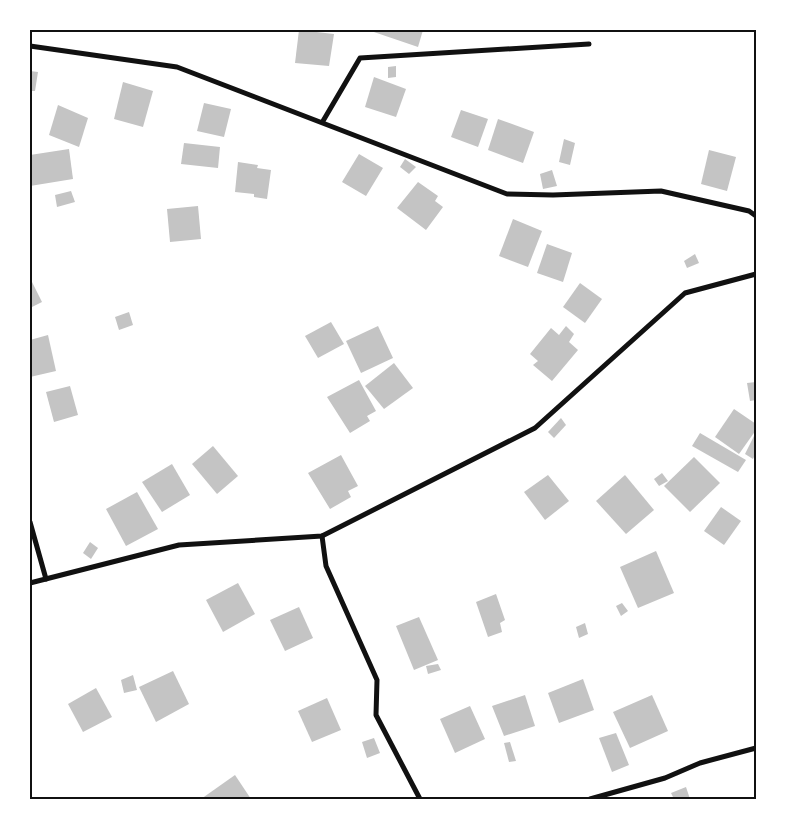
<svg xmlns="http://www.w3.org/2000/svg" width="786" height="829" viewBox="0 0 786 829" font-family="Lato,sans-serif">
  <rect width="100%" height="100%" fill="#fff"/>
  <g fill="#c4c4c4">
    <path d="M299 30 334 34 329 66 295 63Z"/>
    <path d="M368 30H423L418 47Z"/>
    <path d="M396 66V77L388 78V67Z"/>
    <path d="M30 71 38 72 35 91H30Z"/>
    <path d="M374 77 406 89 396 117 365 107Z"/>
    <path d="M123 82 153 91 143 127 114 119Z"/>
    <path d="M204 103 231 109 224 137 197 131Z"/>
    <path d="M58 105 88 118 79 147 49 135Z"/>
    <path d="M461 110 488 119 478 147 451 137Z"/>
    <path d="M498 119 534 132 523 163 488 150Z"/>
    <path d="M564 139 575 143 570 165 559 162Z"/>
    <path d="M184 143 220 147 218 168 181 164Z"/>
    <path d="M69 149 73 179 30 186V155Z"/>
    <path d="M709 150 736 157 727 191 701 184Z"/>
    <path d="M359 154 383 168 366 196 342 182Z"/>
    <path d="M405 159 416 167 409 174 400 167Z"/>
    <path d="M238 162 258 165 257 168 271 170 267 199 254 197V194L235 192Z"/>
    <path d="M552 170 557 186 543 189 540 174Z"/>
    <path d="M418 182 438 196 435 201 443 207 426 230 397 208Z"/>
    <path d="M71 191 75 202 57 207 55 195Z"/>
    <path d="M198 206 201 239 170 242 167 209Z"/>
    <path d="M513 219 542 231 528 267 499 256Z"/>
    <path d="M547 244 572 253 563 282 537 273Z"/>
    <path d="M695 254 699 263 687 268 684 261Z"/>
    <path d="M31 280 42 302 30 308V281Z"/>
    <path d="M580 283 602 299 585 323 563 307Z"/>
    <path d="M129 312 133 325 119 330 115 317Z"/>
    <path d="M331 322 344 344 318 358 305 336Z"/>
    <path d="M378 326 393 358 361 373 346 341Z"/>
    <path d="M566 326 574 334 569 342 578 350 552 381 533 365 538 361 530 354 551 328 559 335Z"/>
    <path d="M48 335 56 371 30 377V340Z"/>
    <path d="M394 363 413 388 384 409 365 386Z"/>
    <path d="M359 380 376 411 367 416 370 421 350 433 327 397Z"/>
    <path d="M756 382V400L750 401 747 383Z"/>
    <path d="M70 386 78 415 54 422 46 392Z"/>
    <path d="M734 409 756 424V430L739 454 715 437Z"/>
    <path d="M561 418 566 425 554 438 548 432Z"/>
    <path d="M700 433 746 460 738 472 692 446Z"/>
    <path d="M754 436H756V453L753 459 745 454Z"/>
    <path d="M213 446 238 476 217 494 192 464Z"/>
    <path d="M341 455 358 486 348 491 351 497 330 509 308 473Z"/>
    <path d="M694 457 720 483 690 512 664 486Z"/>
    <path d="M172 464 190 495 162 512 142 482Z"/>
    <path d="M662 473 668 481 659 486 654 479Z"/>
    <path d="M548 475 569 501 545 520 524 492Z"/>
    <path d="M625 475 654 510 626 534 596 501Z"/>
    <path d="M137 492 158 529 126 546 106 509Z"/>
    <path d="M721 507 741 521 724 545 704 531Z"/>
    <path d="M90 542 98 548 91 559 83 553Z"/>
    <path d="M656 551 674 593 638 608 620 567Z"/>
    <path d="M238 583 255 614 223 632 206 600Z"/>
    <path d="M496 594 505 620 500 623 502 632 488 637 476 602Z"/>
    <path d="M622 603 628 611 621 616 616 606Z"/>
    <path d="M299 607 313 638 285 651 270 620Z"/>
    <path d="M419 617 438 660 414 670 396 626Z"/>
    <path d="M585 623 588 634 579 638 576 627Z"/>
    <path d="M438 664 441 670 428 674 426 666Z"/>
    <path d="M173 671 189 704 156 722 139 687Z"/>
    <path d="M133 675 137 690 124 693 121 680Z"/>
    <path d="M583 679 594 710 559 723 548 693Z"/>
    <path d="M96 688 112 717 83 732 68 704Z"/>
    <path d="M525 695 535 726 504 736 492 706Z"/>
    <path d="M652 695 668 731 630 748 613 712Z"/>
    <path d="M327 698 341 730 312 742 298 711Z"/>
    <path d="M470 706 485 739 455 753 440 719Z"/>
    <path d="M616 733 629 765 612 772 599 738Z"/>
    <path d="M374 738 380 753 367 758 362 742Z"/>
    <path d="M510 742 516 761 509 762 504 743Z"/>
    <path d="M235 775 251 799H201Z"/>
    <path d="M686 787 690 799H674L671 793Z"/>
  </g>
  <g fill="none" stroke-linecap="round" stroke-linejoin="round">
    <g stroke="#111" stroke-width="5">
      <path d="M30 46 177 67 507 194 553 195 661 191 749 211 756 216"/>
      <path d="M323 121 360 58 589 44"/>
      <path d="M30 522 46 579"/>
      <path d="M322 536 326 566 377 680 376 715 420 799"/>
      <path d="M30 583 179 545 322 536 535 428 685 293 756 274"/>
      <path d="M590 799 665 778 700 763 756 748"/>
    </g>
  </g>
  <rect width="786" height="829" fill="none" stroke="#ffffff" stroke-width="62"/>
  <rect x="31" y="31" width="724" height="767" fill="none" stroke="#111" stroke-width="2"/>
</svg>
